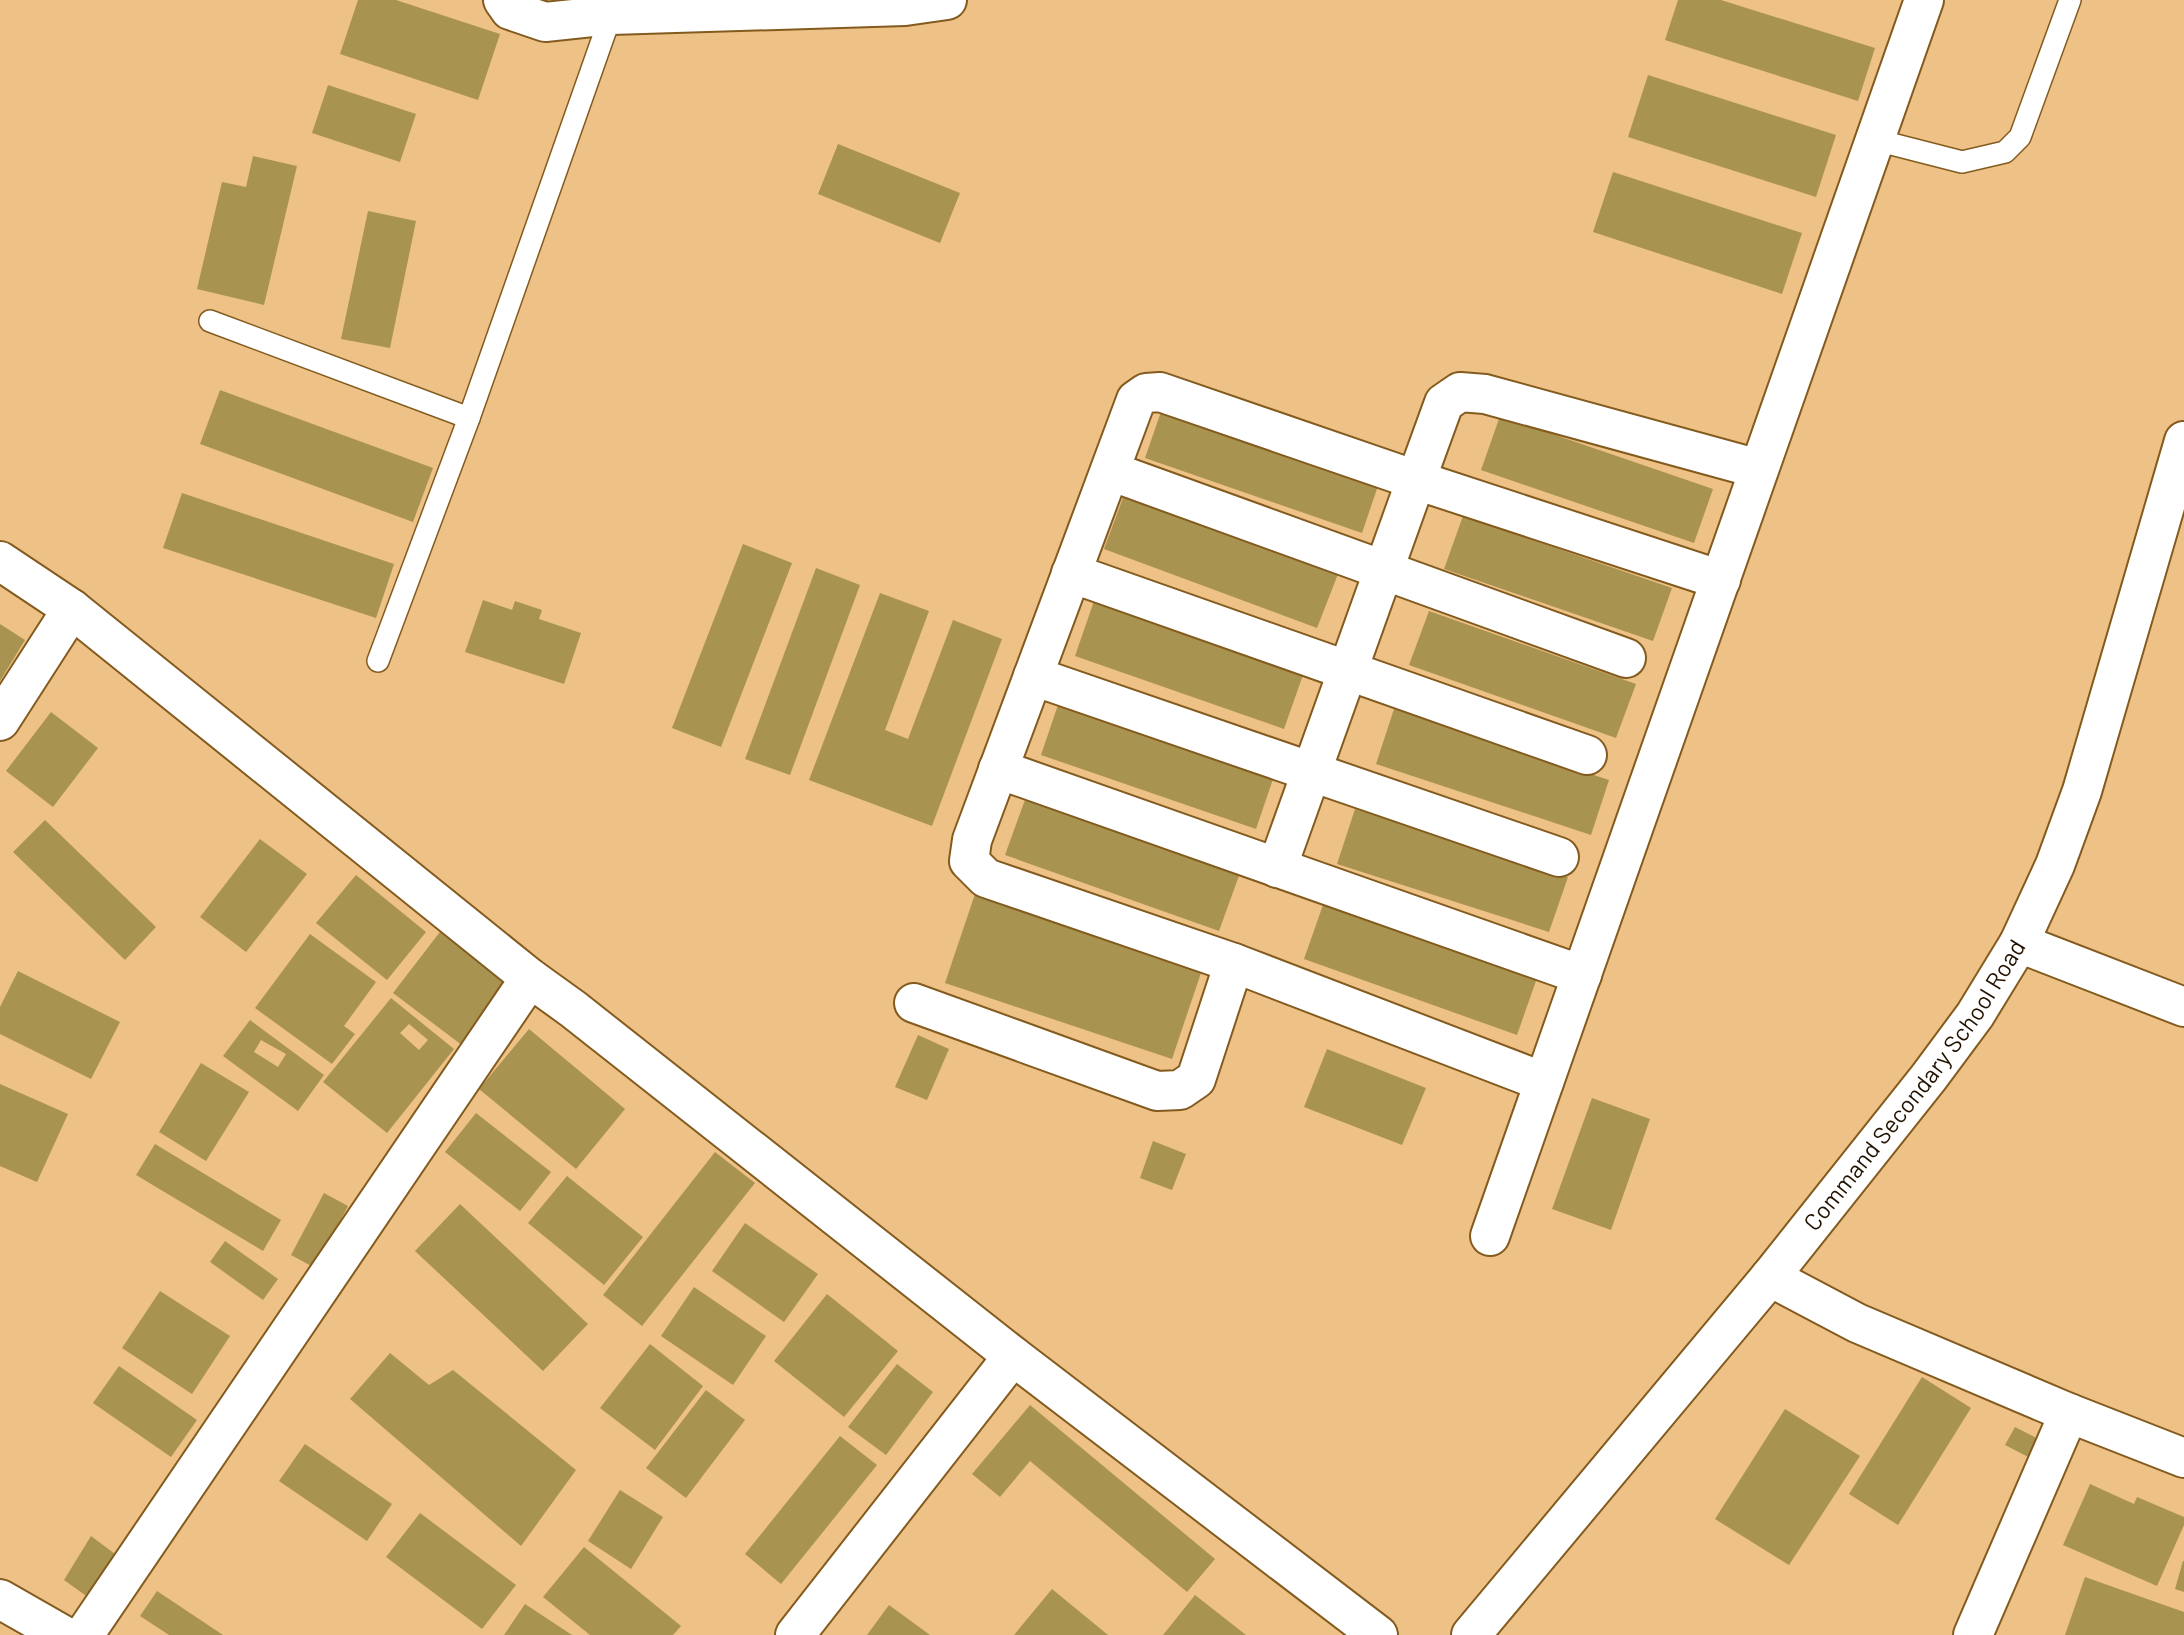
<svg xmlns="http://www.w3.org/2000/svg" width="2184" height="1635" viewBox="0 0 2184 1635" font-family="Barlow,sans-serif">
  <rect width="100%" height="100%" fill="#eec186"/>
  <g fill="#a89450" fill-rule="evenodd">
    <path d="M358 0H396L500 34 478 100 340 54Z"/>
    <path d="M1678 0H1721L1875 48 1858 101 1665 40Z"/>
    <path d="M1648 75 1836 135 1816 197 1628 137Z"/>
    <path d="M328 85 416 114 400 162 312 133Z"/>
    <path d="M838 144 960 193 940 243 818 194Z"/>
    <path d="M253 156 297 166 264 305 197 289 222 182 246 187Z"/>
    <path d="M1613 172 1802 233 1782 294 1593 232Z"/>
    <path d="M368 211 416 221 390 348 341 339Z"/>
    <path d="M220 390 433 468 413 522 200 444Z"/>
    <path d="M1164 403 1381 477 1362 533 1145 458Z"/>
    <path d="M1500 416 1713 489 1694 543 1481 470Z"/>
    <path d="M182 493 394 564 376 618 163 548Z"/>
    <path d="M1124 495 1338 574 1317 628 1104 549Z"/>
    <path d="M1463 516 1672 588 1653 641 1444 569Z"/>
    <path d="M743 544 792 563 721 747 672 728Z"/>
    <path d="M816 568 860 585 790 775 745 759Z"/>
    <path d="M880 593 929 611 885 730 908 739 953 620 1002 639 932 826 809 780Z"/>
    <path d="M483 600 512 610 515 601 542 610 539 619 581 633 564 684 465 652Z"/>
    <path d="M1094 601 1303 675 1284 729 1075 656Z"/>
    <path d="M1429 611 1636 684 1616 738 1409 665Z"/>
    <path d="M0 624 25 640 0 681Z"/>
    <path d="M1059 702 1274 776 1256 829 1041 755Z"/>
    <path d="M1394 709 1609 780 1591 835 1376 764Z"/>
    <path d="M51 712 98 748 53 807 6 771Z"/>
    <path d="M1026 797 1240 873 1219 931 1005 855Z"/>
    <path d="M1355 809 1568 877 1549 932 1337 864Z"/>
    <path d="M45 820 156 927 125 960 13 852Z"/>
    <path d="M260 839 307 874 246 952 200 917Z"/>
    <path d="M356 875 426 932 387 980 316 923Z"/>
    <path d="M977 888 1204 964 1172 1059 945 983Z"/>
    <path d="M1324 902 1537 978 1517 1035 1304 959Z"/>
    <path d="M443 928 518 985 467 1049 393 993Z"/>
    <path d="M310 934 376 982 344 1026 355 1034 332 1064 255 1008Z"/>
    <path d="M18 971 120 1022 91 1079 0 1034V1007Z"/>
    <path d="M391 998 454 1049 387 1133 323 1082ZM409 1024 428 1040 419 1050 400 1033Z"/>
    <path d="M250 1020 324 1075 298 1111 223 1056ZM261 1040 286 1054 278 1067 254 1052Z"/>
    <path d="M529 1029 625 1109 576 1169 479 1089Z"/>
    <path d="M918 1035 949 1049 927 1100 895 1087Z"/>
    <path d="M1327 1049 1426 1088 1402 1145 1304 1107Z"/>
    <path d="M201 1063 249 1092 206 1161 159 1132Z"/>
    <path d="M0 1084 68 1114 37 1182 0 1166Z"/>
    <path d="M1592 1098 1650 1119 1611 1230 1552 1209Z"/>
    <path d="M476 1113 551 1172 520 1211 445 1152Z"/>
    <path d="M1153 1141 1186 1154 1172 1190 1140 1178Z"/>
    <path d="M155 1144 281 1220 263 1251 136 1175Z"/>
    <path d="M715 1152 755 1183 642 1326 603 1295Z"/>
    <path d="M567 1176 643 1237 604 1285 528 1223Z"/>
    <path d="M324 1193 348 1206 315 1268 291 1255Z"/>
    <path d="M460 1204 588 1324 543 1371 415 1251Z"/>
    <path d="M745 1223 818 1274 784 1322 712 1271Z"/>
    <path d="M225 1241 278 1279 263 1300 210 1262Z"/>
    <path d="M694 1287 766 1336 733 1385 661 1336Z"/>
    <path d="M160 1291 230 1336 192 1394 122 1348Z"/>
    <path d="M827 1294 898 1351 844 1417 774 1361Z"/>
    <path d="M650 1344 703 1386 655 1450 600 1408Z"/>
    <path d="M390 1353 429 1385 453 1370 576 1470 521 1546 350 1399Z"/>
    <path d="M897 1364 933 1392 886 1455 848 1427Z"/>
    <path d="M119 1366 197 1420 171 1457 93 1403Z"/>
    <path d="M1922 1377 1971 1408 1898 1525 1849 1494Z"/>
    <path d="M706 1390 745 1420 686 1498 646 1468Z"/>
    <path d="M1030 1405 1215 1559 1187 1592 1030 1461 1000 1497 972 1474Z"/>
    <path d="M1785 1409 1860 1456 1789 1565 1715 1519Z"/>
    <path d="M2015 1427 2044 1442 2034 1460 2005 1445Z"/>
    <path d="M840 1436 877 1465 781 1584 745 1554Z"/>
    <path d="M305 1444 392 1504 367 1541 279 1481Z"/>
    <path d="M2090 1484 2134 1504 2137 1497 2184 1517V1525L2157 1586 2063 1545Z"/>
    <path d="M620 1490 663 1517 631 1569 588 1541Z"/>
    <path d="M420 1513 516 1585 482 1629 386 1557Z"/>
    <path d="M91 1536 119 1557 92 1600 64 1580Z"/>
    <path d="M584 1547 681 1626 673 1635H590L543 1597Z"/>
    <path d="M2183 1561H2184V1592L2175 1589Z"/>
    <path d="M2085 1577 2184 1612V1635H2065Z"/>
    <path d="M1052 1589 1108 1635H1014Z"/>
    <path d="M157 1591 223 1635H169L140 1616Z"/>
    <path d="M1195 1595 1246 1635H1163Z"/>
    <path d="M525 1604 572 1635H504Z"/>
    <path d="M889 1605 930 1635H867Z"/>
  </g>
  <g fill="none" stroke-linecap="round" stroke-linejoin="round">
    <g stroke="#835b1e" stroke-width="24">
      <g id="service">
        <path d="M1876 140 1962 162 2005 152 2020 137 2070 0"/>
        <path d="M210 321 469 418 611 15"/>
        <path d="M378 661 469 418"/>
      </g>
    </g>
    <g stroke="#835b1e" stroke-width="42">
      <g id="minor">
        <path d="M503 0 510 10 545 22 611 15 905 6 947 0"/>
        <path d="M1110 471 1626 658"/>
        <path d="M0 561 72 609 530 978 573 1009 1013 1356 1378 1635"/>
        <path d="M1071 573 1587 755"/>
        <path d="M1033 676 1559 857"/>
        <path d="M0 721 72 609"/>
        <path d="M998 769 1582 975"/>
        <path d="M1277 868 1416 480 1721 580"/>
        <path d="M2019 943 2184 1007"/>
        <path d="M914 1003 1157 1091 1180 1090 1196 1079 1234 963"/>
        <path d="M1544 1082 1234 963 986 878 969 861 972 840 1136 400 1146 393 1160 392 1416 480 1444 403 1460 392 1485 394 1759 469"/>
        <path d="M1490 1236 1924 0"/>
        <path d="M1770 1277 1857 1323 2069 1413 2184 1458"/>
        <path d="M0 1599 63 1635"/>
        <path d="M84 1635 530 978"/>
        <path d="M795 1635 1013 1356"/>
        <path d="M1973 1635 2069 1413"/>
      </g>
    </g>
    <g stroke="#835b1e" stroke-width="42">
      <g id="secondary">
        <path id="s1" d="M1471 1635 1770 1277 1929 1077 1975 1015 2019 943 2055 865 2082 791 2184 441"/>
      </g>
    </g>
    <use href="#service" stroke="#fff" stroke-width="21"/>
    <use href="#minor" stroke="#fff" stroke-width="38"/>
    <use href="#secondary" stroke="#fff" stroke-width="38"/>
  </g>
  <g text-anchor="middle" stroke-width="5" stroke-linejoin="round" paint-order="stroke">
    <g font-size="24" fill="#231300" stroke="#fbce92">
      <text dy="8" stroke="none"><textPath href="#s1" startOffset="707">Command Secondary School Road</textPath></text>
    </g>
  </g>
</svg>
